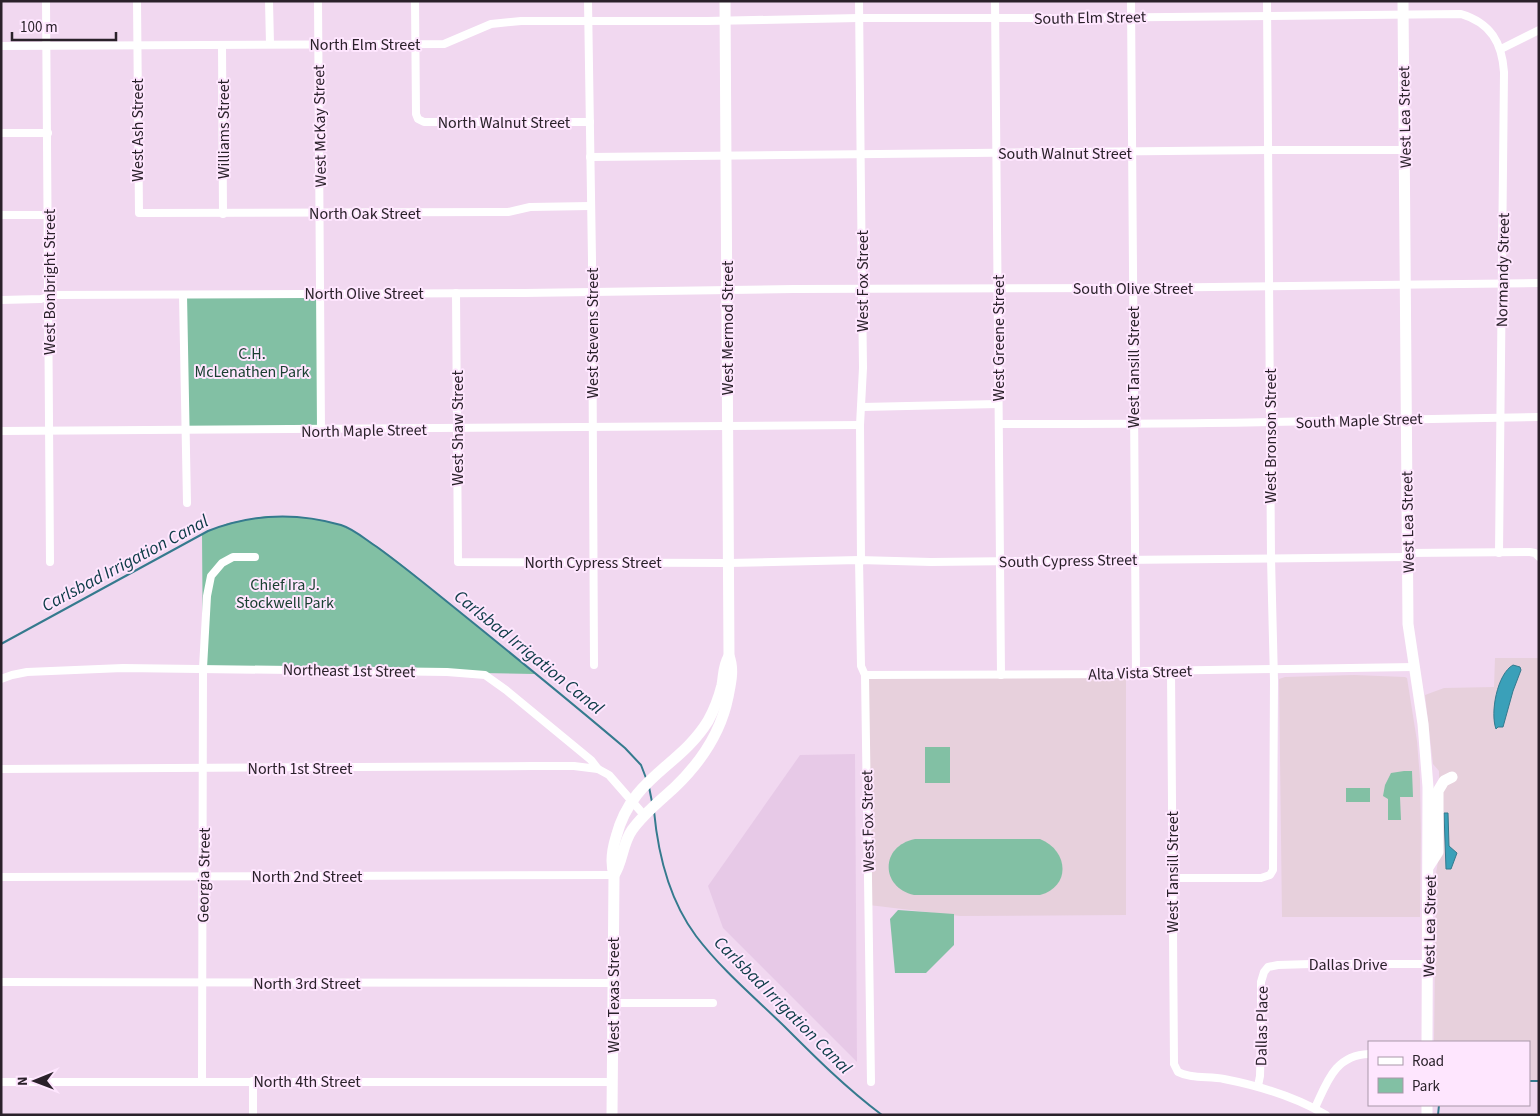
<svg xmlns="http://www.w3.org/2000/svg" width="1540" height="1116" viewBox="0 0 1540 1116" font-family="'Source Sans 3',sans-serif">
  <rect width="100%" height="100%" fill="#f1d8f0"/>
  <path fill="#e7c9e7" d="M855 754 857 1062 723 928 708 886 800 755Z"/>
  <g fill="#e7d0dc">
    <path d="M1495 658H1539V1080H1529V1042H1434L1436 873 1440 850 1439 771 1433 764 1425 695 1444 688 1494 687Z"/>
    <path d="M1126 674V915L960 916 869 905 865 675Z"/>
    <path d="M1354 675 1405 677 1407 678 1417 741 1420 779 1421 835 1420 917H1282L1279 679 1285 677Z"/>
  </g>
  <g fill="#82c0a4">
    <path d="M319 294 321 430 186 431 183 295Z"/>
    <path d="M266 516C289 516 323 517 345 527 376 542 405 567 432 589 466 617 501 645 535 674L203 668 202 534 228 523Z"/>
    <rect x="925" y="747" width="25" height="36"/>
    <path d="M1404 771H1412L1413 797H1400L1401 820H1388V799L1383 796 1385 785 1391 773Z"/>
    <rect x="1346" y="788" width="24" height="14"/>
    <path d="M915 839H1040C1068 850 1072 886 1040 895H914C880 887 880 846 915 839Z"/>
    <path d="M898 910 954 914V945L926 973H895L890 919Z"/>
  </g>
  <g fill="#3aa0b9" stroke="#357a8e">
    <path d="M1513 665 1520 667 1521 670 1513 691 1503 727H1498L1496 729C1490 713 1497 674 1513 665Z"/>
    <path d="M1444 813H1448L1449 846 1457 853 1451 869H1446Z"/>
  </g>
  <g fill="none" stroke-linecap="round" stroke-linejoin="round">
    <g stroke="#357a8e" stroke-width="2">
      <path d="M1 644 208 531C251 514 296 512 341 525 354 529 366 540 377 547 399 563 419 579 440 596 502 646 564 696 625 748L641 765 646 778"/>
      <path d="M649 787 652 802"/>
      <path d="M654 811C658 854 670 901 696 936 721 969 754 997 784 1026 815 1057 846 1088 882 1115"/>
      <path d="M1529 1081H1539"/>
      <path d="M1438 1115 1439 1105"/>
    </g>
    <g stroke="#fff" stroke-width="8">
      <path d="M46 1 50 562"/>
      <path d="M137 1 139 213 494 212H508L530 207 590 206"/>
      <path d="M269 1 270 44"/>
      <path d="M318 1 321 430"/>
      <path d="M415 1 416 114 418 119 424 122H590"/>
      <path d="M588 1 592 260 594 665"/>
      <path d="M859 1 862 288 863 368 860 425 861 561"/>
      <path d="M995 1 1001 675"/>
      <path d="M1131 1 1136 673"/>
      <path d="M222 45 223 214"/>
      <path d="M1 46 444 44 491 24 521 21H707L859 18H1063L1461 14C1491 23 1502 43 1504 72L1499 553"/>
      <path d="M1501 49 1539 30"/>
      <path d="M1 133H48"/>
      <path d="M590 157 1268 150H1404"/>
      <path d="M1 215H48"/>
      <path d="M456 293 458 562 729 563 859 560 931 562 1407 557"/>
      <path d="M183 295 187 503"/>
      <path d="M1 300 41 299 54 295 524 293 794 289 1133 288 1539 283"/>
      <path d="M862 407 998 404"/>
      <path d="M999 424C1089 424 1180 424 1271 422 1360 421 1449 418 1539 417"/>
      <path d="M1 431 860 425"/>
      <path d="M1407 553 1530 552 1535 553 1539 557"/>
      <path d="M859 560 861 666 865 675 871 1082"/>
      <path d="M1171 671 1174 1064 1178 1072C1191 1079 1209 1076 1224 1079 1260 1086 1294 1096 1326 1115"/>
      <path d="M865 675 1123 674 1144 671 1414 667"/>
      <path d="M1 679 12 675 27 672 123 668 447 672 485 675 506 690 591 760 598 769 609 775 644 815"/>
      <path d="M1 769 533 766H574L598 769"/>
      <path d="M1 877 614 875"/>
      <path d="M1173 878H1261L1270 875 1273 870 1274 681 1271 558 1267 1"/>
      <path d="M1 982 613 983"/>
      <path d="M613 1003H713"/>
      <path d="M202 1081 203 668 207 596 211 576 222 563 233 557H255"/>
      <path d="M1 1082H612"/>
      <path d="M1258 1086 1260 1076 1261 1038V982L1264 972 1268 967 1278 965 1311 964H1428"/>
      <path d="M1315 1108C1327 1082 1335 1055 1369 1054"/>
      <path d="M253 1115V1081"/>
    </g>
    <g stroke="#fff" stroke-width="11">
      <path d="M1403 1 1408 624 1423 724 1428 787 1427 1042"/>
      <path d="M1429 866 1438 852V791L1444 781 1452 777"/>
      <path d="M614 875C623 862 622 844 632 830 644 813 660 801 675 787 701 762 721 732 728 697 731 682 734 669 729 656L725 1"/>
      <path d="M612 1115 614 875C610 862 612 850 616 837 632 776 679 768 708 721 714 710 719 697 722 685 724 674 723 666 729 656"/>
      <path d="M1427 1115V1105"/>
    </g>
  </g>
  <g text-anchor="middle" stroke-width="4" stroke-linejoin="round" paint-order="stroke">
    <g font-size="16" fill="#2a212a" stroke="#fee6fe">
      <text transform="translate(1090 17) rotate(-1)" y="6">South Elm Street</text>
      <text x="365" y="50">North Elm Street</text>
      <text transform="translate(1404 117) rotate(-91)" y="6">West Lea Street</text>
      <text x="504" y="128">North Walnut Street</text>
      <text transform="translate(319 126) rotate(-91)" y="6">West McKay Street</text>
      <text transform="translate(223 129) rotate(-90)" y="6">Williams Street</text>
      <text transform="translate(137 130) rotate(-90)" y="6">West Ash Street</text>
      <text x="1065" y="159">South Walnut Street</text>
      <text x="365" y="219">North Oak Street</text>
      <text transform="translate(1502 270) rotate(-89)" y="6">Normandy Street</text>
      <text transform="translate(862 281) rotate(-90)" y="6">West Fox Street</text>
      <text transform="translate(49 282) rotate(-90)" y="6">West Bonbright Street</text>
      <text x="1133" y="294">South Olive Street</text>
      <text x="364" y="299">North Olive Street</text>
      <text transform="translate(727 328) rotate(-90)" y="6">West Mermod Street</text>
      <text transform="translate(592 333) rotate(-90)" y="6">West Stevens Street</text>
      <text transform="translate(998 338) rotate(-90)" y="6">West Greene Street</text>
      <text transform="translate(1133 367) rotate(-90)" y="6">West Tansill Street</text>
      <text transform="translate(1359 420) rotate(-2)" y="6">South Maple Street</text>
      <text transform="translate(457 428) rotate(-90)" y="6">West Shaw Street</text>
      <text transform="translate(364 430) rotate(-1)" y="6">North Maple Street</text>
      <text transform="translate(1270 436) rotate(-90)" y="6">West Bronson Street</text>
      <text transform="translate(1407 522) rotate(-91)" y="6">West Lea Street</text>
      <text transform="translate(1068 560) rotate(-1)" y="6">South Cypress Street</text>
      <text x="593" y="568">North Cypress Street</text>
      <text transform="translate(349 670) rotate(1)" y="6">Northeast 1st Street</text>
      <text transform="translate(1140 672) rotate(-2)" y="6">Alta Vista Street</text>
      <text x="300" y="774">North 1st Street</text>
      <text transform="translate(867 821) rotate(-91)" y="6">West Fox Street</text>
      <text transform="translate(1172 872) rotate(-90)" y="6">West Tansill Street</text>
      <text transform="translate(203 875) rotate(-89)" y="6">Georgia Street</text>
      <text x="307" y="882">North 2nd Street</text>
      <text transform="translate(1429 926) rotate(-89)" y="6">West Lea Street</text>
      <text x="1348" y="970">Dallas Drive</text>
      <text x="307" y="989">North 3rd Street</text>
      <text transform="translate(613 995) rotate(-90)" y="6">West Texas Street</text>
      <text transform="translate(1261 1026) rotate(-89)" y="6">Dallas Place</text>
      <text x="307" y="1087">North 4th Street</text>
    </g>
    <g font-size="16" fill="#1a4031" stroke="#fee6fe">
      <text x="252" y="359">C.H.<tspan x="252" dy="18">McLenathen Park</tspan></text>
      <text x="285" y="590">Chief Ira J.<tspan x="285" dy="18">Stockwell Park</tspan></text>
    </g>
    <g font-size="18" font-style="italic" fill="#0b3a45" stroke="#fee6fe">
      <text transform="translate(125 563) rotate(-28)" y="6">Carlsbad Irrigation Canal</text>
      <text transform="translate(529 652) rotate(39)" y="6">Carlsbad Irrigation Canal</text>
      <text transform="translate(783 1005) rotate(45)" y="6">Carlsbad Irrigation Canal</text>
    </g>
  </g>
  <rect width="1540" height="1116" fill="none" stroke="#2a212a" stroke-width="5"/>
  <rect x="1368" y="1041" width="162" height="65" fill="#fee6fe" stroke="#a997a9"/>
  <rect x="1378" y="1057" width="25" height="8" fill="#ffffff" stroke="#a997a9"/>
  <text x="1412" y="1066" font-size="15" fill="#2a212a">Road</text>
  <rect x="1378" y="1078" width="25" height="15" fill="#82c0a4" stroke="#a997a9"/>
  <text x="1412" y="1091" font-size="15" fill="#2a212a">Park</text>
  <g transform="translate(35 1081) rotate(269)" stroke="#fee6fe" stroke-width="4" paint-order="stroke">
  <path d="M0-4L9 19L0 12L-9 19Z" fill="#2a212a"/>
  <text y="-8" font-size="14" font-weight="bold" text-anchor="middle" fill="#2a212a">N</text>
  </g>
  <path d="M12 32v8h104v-8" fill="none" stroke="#2a212a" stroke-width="2.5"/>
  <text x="20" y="32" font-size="15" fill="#2a212a" stroke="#fee6fe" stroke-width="4" paint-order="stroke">100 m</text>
</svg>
